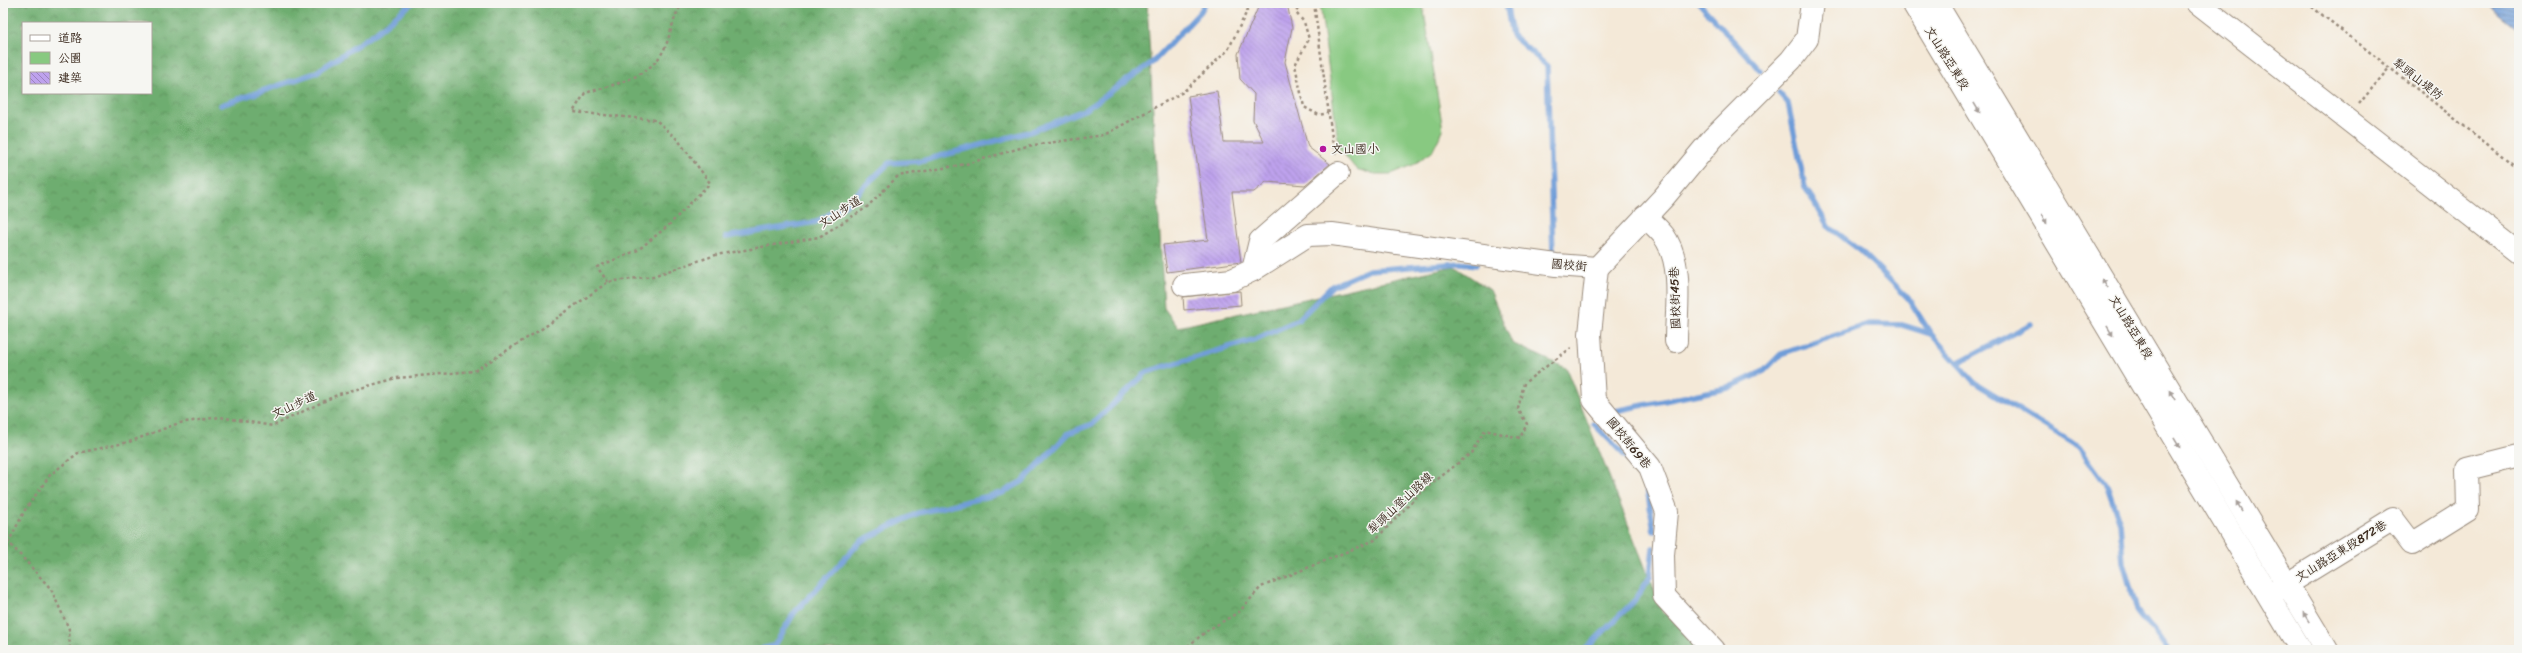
<svg xmlns="http://www.w3.org/2000/svg" width="2522" height="653" viewBox="0 0 2522 653" font-family="Sriracha,'LXGW WenKai TC',sans-serif">
  <defs>
    <pattern id="forest-crowns" width="20" height="18" patternUnits="userSpaceOnUse"><rect width="20" height="18" fill="#6ead6f"/><path d="M2 6a3 3 0 1 1 6 0M12 15a3 3 0 1 1 6 0" fill="none" stroke="#5c8d5b"/></pattern>
    <pattern id="water-rules" width="6" height="5" patternUnits="userSpaceOnUse"><rect width="6" height="5" fill="#6f9dd8"/><path d="M0 2.5h6" fill="none" stroke="#5c80af"/></pattern>
    <pattern id="building-back-hatch" width="6" height="6" patternUnits="userSpaceOnUse"><rect width="6" height="6" fill="#bea2ed"/><path d="M-1 5l2 2M0 0l6 6M5-1l2 2" fill="none" stroke="#9c84bf"/></pattern>
  </defs>
  <rect width="100%" height="100%" fill="#f6f6f2"/>
  <filter id="ink" filterUnits="userSpaceOnUse"><feTurbulence type="fractalNoise" baseFrequency=".025" numOctaves="2"/><feDisplacementMap in="SourceGraphic" scale="8" xChannelSelector="R" yChannelSelector="G"/><feConvolveMatrix kernelMatrix="1 2 1 2 8 2 1 2 1" color-interpolation-filters="sRGB"/></filter>
  <filter id="wash" filterUnits="userSpaceOnUse"><feTurbulence type="fractalNoise" baseFrequency=".012" numOctaves="4" result="noise"/><feDisplacementMap in="SourceGraphic" scale="16" xChannelSelector="R" yChannelSelector="G"/><feGaussianBlur stdDeviation="0.9" result="paint"/><feColorMatrix in="noise" values="0 0 0 0 0 0 0 0 0 0 0 0 0 0 0 0 0 1.4 0 .05"/><feComposite in="paint" operator="in"/></filter>
  <g filter="url(#wash)">
    <rect width="100%" height="100%" fill="#f4e9d8"/>
    <path fill="#88c981" stroke="#627a50" d="M1320 3H1335L1336 8 1340 3H1421L1423 5 1443 130 1432 152 1413 165 1391 174H1373L1356 169 1339 148Z"/>
    <path fill="url(#forest-crowns)" stroke="#546c46" fill-rule="evenodd" d="M3 3H1147L1164 308 1178 327 1454 266 1490 290 1512 343 1566 368 1663 612 1711 650H3ZM23 23H151V93H23Z"/>
    <path fill="url(#water-rules)" stroke="#55647b" d="M2484 3H2519V31L2487 5Z"/>
    <g fill="none" stroke-linecap="round" stroke-linejoin="round">
      <g stroke="#6f9dd8" stroke-width="5.5">
        <path d="M1506 3 1512 35 1547 66 1553 254"/>
        <path d="M1699 3 1760 70"/>
        <path d="M1779 93 1788 103 1805 187 1828 226 1861 251 1908 298 1931 334 1974 382 2079 447 2107 486 2120 523 2123 563 2137 610 2168 650"/>
        <path d="M221 105 315 73 375 33 412 3"/>
        <path d="M726 237 816 222 845 205 889 163 922 161 1032 131 1086 109 1153 62 1201 11 1205 3"/>
        <path d="M1957 363 2031 324"/>
        <path d="M1615 411 1728 388 1764 371 1781 354 1868 324 1902 325 1931 334"/>
        <path d="M1594 424 1633 464 1647 487 1654 531"/>
        <path d="M757 650 774 646"/>
        <path d="M772 650 794 613 861 541 918 513 1002 493 1023 481 1069 433 1092 424 1147 372 1256 339 1298 320 1332 286 1369 270 1461 263 1476 265"/>
        <path d="M1585 650 1636 599 1650 577 1653 548"/>
      </g>
    </g>
    <g id="blocks">
      <g fill="url(#building-back-hatch)">
        <path d="M1260 3H1287L1292 28 1285 62 1308 147 1330 164 1305 185 1266 182 1254 192H1232L1241 262 1167 272 1163 245 1208 240 1188 96 1217 91 1224 142H1264L1253 120 1254 94 1240 79 1238 54Z"/>
        <path d="M1240 291 1241 305 1184 310 1183 297Z"/>
      </g>
    </g>
  </g>
  <g filter="url(#ink)">
    <use href="#blocks" fill-opacity="0" stroke="#988a7b" stroke-width="1"/>
    <g fill="none" stroke-linecap="round" stroke-linejoin="round">
      <g stroke="#988a7b" stroke-width="24">
        <g id="minor">
          <path d="M2198 3 2519 253"/>
          <path d="M1645 216C1651 223 1659 229 1664 236 1684 265 1676 309 1676 341"/>
          <path d="M1597 268 1590 334 1594 400 1650 467 1667 512 1663 555 1664 596 1714 650"/>
          <path d="M1253 270 1308 235 1332 234 1556 265 1597 268 1664 197 1713 138 1791 60 1807 39 1812 3"/>
          <path d="M1184 285 1232 280 1253 270 1260 241 1338 173"/>
          <path d="M2271 594 2393 519 2412 544 2468 509 2467 469 2519 456"/>
        </g>
      </g>
      <g stroke="#988a7b" stroke-width="24">
        <g id="major">
          <path d="M1913 3 2301 650"/>
          <path d="M1936 3 2327 650"/>
        </g>
      </g>
      <g stroke="#988a7b" stroke-width="2.5" stroke-dasharray="3 3" stroke-linecap="butt">
        <path d="M1300 3 1296 13 1304 22 1309 39 1295 65 1304 107 1319 115 1328 113"/>
        <path d="M1314 3 1333 145 1336 155"/>
        <path d="M2307 3 2519 169"/>
        <path d="M2359 104 2389 68"/>
        <path d="M608 282 597 267 638 250 669 225 710 183 678 140 656 120 573 112 585 93C615 84 653 78 666 45 672 30 673 16 683 3"/>
        <path d="M3 536 51 589 69 629 70 650"/>
        <path d="M8 543 25 510 50 475 78 453 129 442 179 423 220 417 273 426 339 394 397 378 474 371 543 328 608 282 653 276 716 255 819 237 866 208 898 176 966 164 1027 146 1104 135 1183 92 1228 50 1251 3"/>
        <path d="M1183 650 1208 630 1239 612 1261 587 1375 540 1420 493 1471 453 1485 430 1520 438 1527 424 1518 409 1524 383 1571 348"/>
      </g>
      <use href="#minor" stroke="#fff" stroke-width="22"/>
      <use href="#major" stroke="#fff" stroke-width="22"/>
    </g>
    <defs><path id="oneway-solid" d="M-6-.8H1V-3.2L6.5 0L1 3.2V.8H-6Z"/></defs>
    <g fill="#a79f9a">
      <use href="#oneway-solid" transform="translate(1977 108) rotate(59)"/>
      <use href="#oneway-solid" transform="translate(2044 219) rotate(59)"/>
      <use href="#oneway-solid" transform="translate(2105 283) rotate(-121)"/>
      <use href="#oneway-solid" transform="translate(2110 331) rotate(59)"/>
      <use href="#oneway-solid" transform="translate(2172 395) rotate(-121)"/>
      <use href="#oneway-solid" transform="translate(2177 443) rotate(59)"/>
      <use href="#oneway-solid" transform="translate(2239 506) rotate(-121)"/>
      <use href="#oneway-solid" transform="translate(2306 617) rotate(-122)"/>
    </g>
  </g>
  <circle fill="#b5179e" stroke="#f6f6f2" stroke-width="1.5" cx="1323" cy="149" r="4"/>
  <g text-anchor="middle" stroke-width="3" stroke-linejoin="round" paint-order="stroke">
    <g font-size="12" fill="#3b2a1e" stroke="#f6f6f2">
      <text transform="translate(1947 58) rotate(58)" y="4">文山路亞東段</text>
      <text transform="translate(2418 79) rotate(38)" y="4">犁頭山堤防</text>
      <text transform="translate(840 212) rotate(-33)" y="4">文山步道</text>
      <text transform="translate(1569 265) rotate(5)" y="4">國校街</text>
      <text transform="translate(1675 298) rotate(-92)" y="4">國校街45巷</text>
      <text transform="translate(2131 327) rotate(59)" y="4">文山路亞東段</text>
      <text transform="translate(294 405) rotate(-25)" y="4">文山步道</text>
      <text transform="translate(1629 443) rotate(51)" y="4">國校街69巷</text>
      <text transform="translate(1400 503) rotate(-43)" y="4">犁頭山登山路線</text>
      <text transform="translate(2341 551) rotate(-32)" y="4">文山路亞東段872巷</text>
    </g>
    <g font-size="12" fill="#3b2a1e" stroke="#f6f6f2" text-anchor="start">
      <text x="1331" y="153">文山國小</text>
    </g>
  </g>
  <rect width="2522" height="653" fill="none" stroke="#f6f6f2" stroke-width="16"/>
  <rect x="22" y="22" width="130" height="72" fill="#f6f6f2" stroke="#aba49d"/>
  <rect x="30" y="35" width="20" height="6" fill="#ffffff" stroke="#aba49d"/>
  <text x="58" y="42" font-size="12" fill="#3b2a1e">道路</text>
  <rect x="30" y="52" width="20" height="12" fill="#88c981" stroke="#aba49d"/>
  <text x="58" y="62" font-size="12" fill="#3b2a1e">公園</text>
  <rect x="30" y="72" width="20" height="12" fill="url(#building-back-hatch)" stroke="#aba49d"/>
  <text x="58" y="82" font-size="12" fill="#3b2a1e">建築</text>
</svg>
